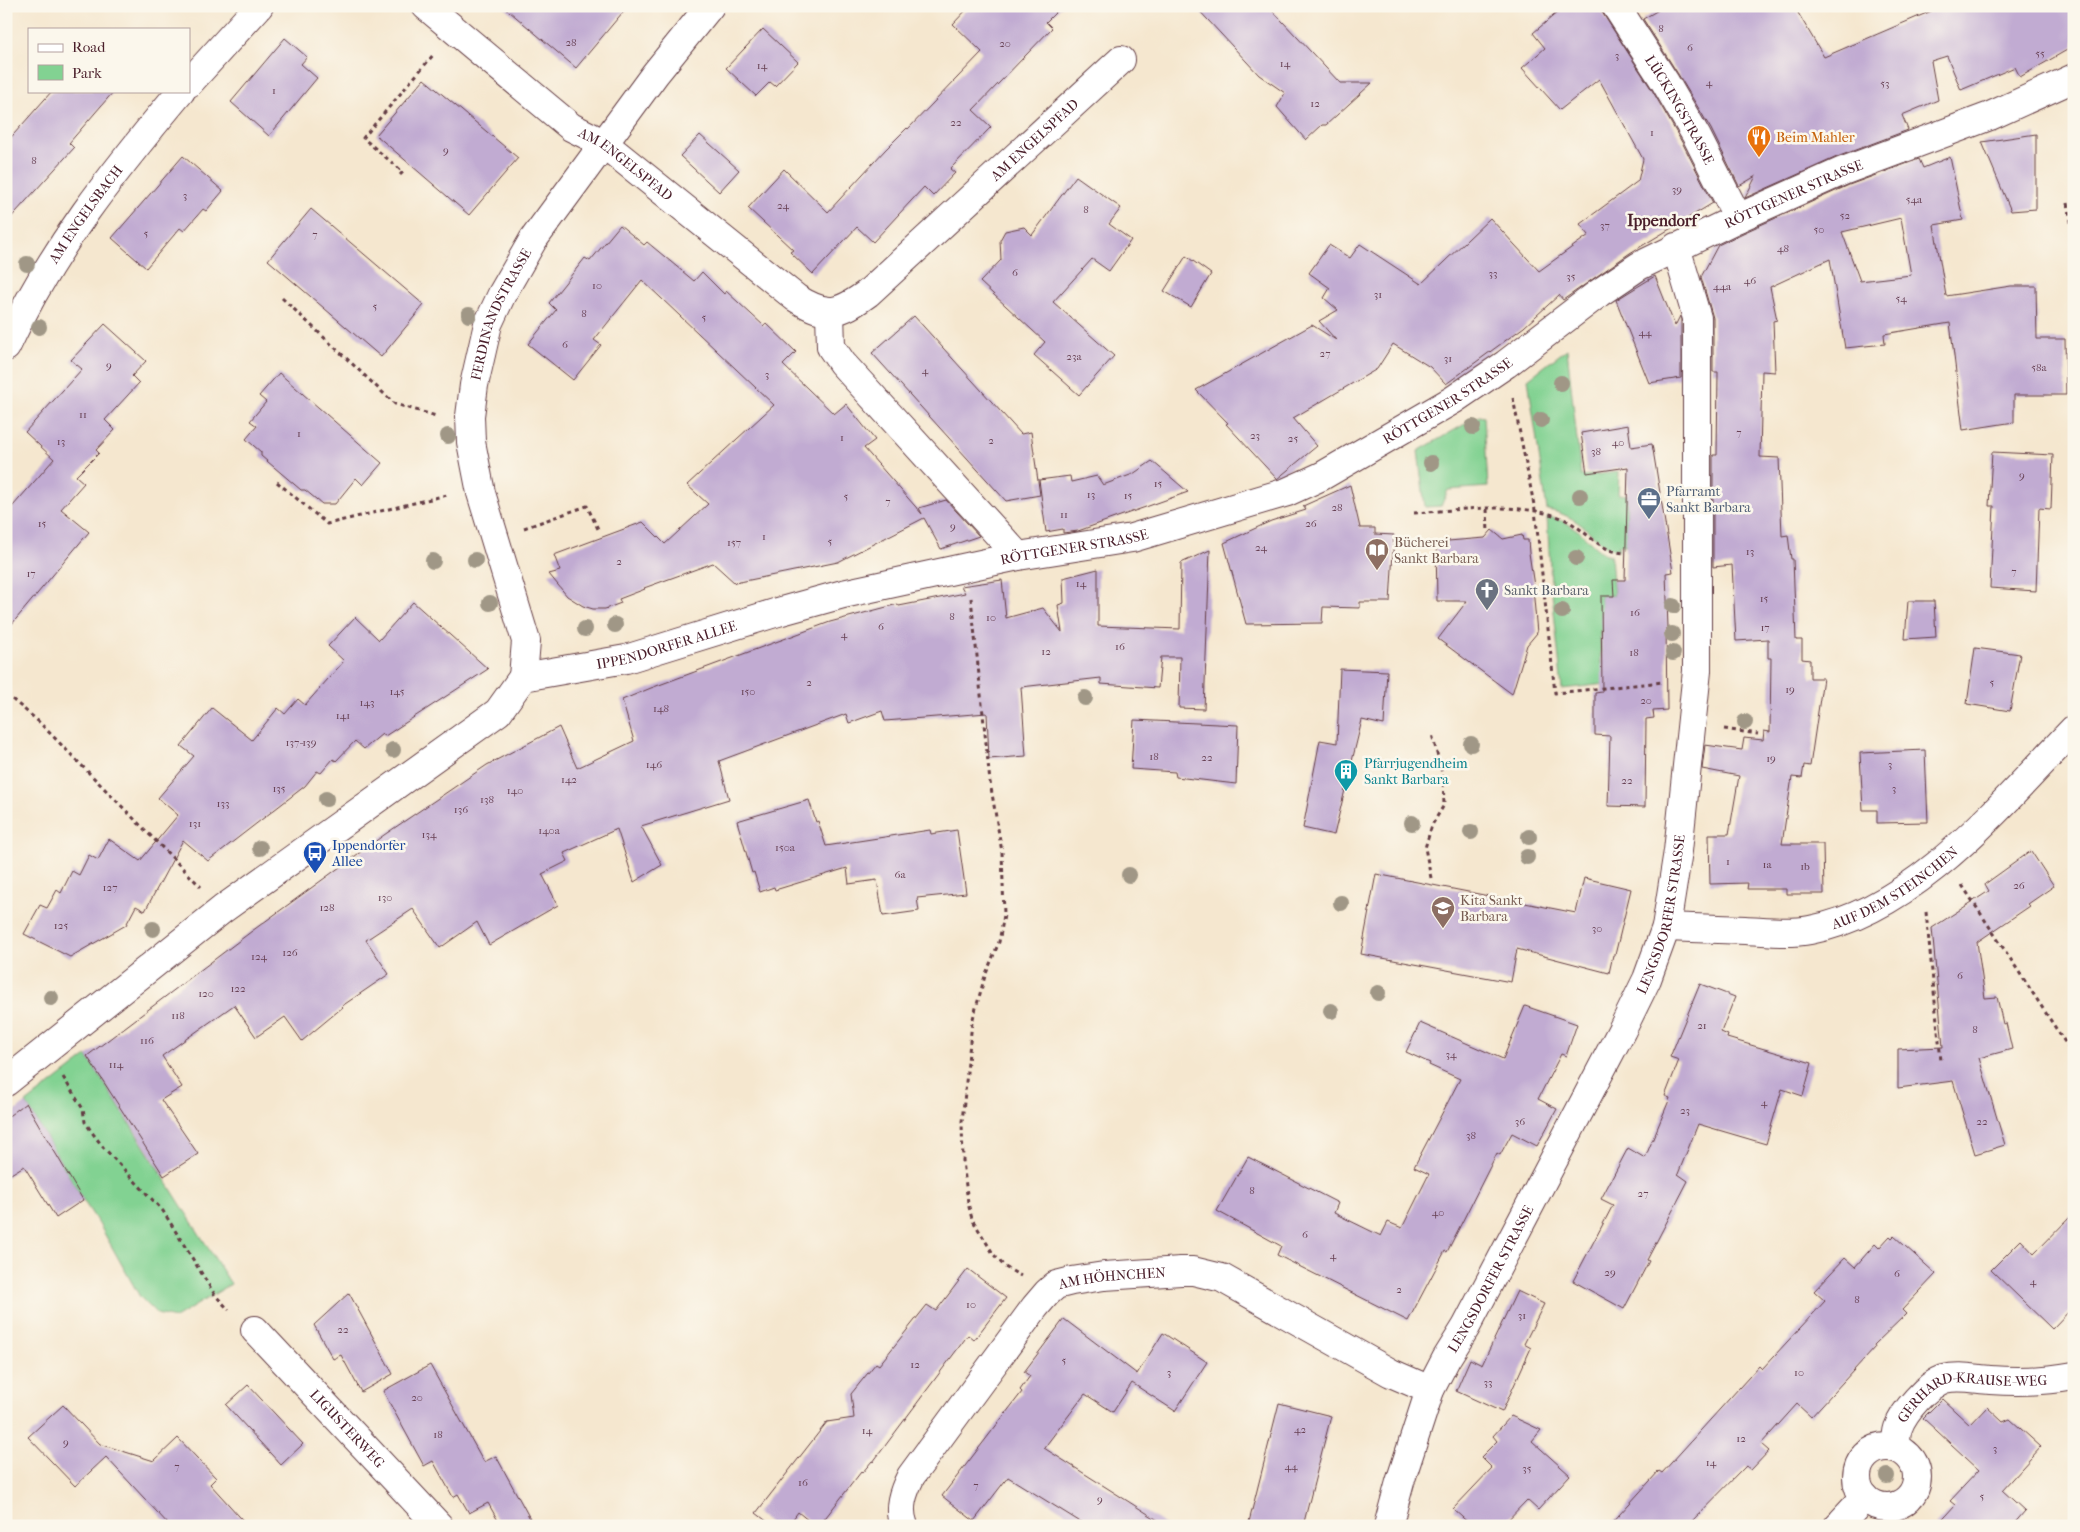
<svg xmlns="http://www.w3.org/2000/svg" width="2080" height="1532" viewBox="0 0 2080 1532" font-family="'IM FELL French Canon',serif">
  <rect width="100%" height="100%" fill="#fbf7ec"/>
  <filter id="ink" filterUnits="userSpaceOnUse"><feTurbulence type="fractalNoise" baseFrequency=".02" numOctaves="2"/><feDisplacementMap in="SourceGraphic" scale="10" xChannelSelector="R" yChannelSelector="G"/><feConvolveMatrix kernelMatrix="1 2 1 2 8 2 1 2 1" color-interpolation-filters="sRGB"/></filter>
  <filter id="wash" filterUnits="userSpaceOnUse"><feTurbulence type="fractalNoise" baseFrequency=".0096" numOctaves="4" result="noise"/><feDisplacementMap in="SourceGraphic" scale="20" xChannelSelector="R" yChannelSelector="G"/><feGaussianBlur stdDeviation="1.12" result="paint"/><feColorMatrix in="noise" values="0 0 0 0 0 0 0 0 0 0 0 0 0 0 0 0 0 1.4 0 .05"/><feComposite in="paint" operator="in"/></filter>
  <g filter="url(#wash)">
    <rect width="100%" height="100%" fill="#f5e7cf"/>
    <g fill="#82d292" stroke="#66785e">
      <path d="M1567 349 1581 476 1619 472 1618 494 1627 495 1626 545H1618L1619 550C1604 548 1597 538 1586 529 1575 519 1561 512 1547 510L1528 379Z"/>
      <path d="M1479 416 1484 417 1488 487 1448 490 1441 506 1425 507 1418 451Z"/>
      <path d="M1547 517C1556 518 1566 522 1573 527 1587 535 1595 553 1611 555L1614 596H1601L1603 631H1600L1601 664 1632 663V681L1562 689 1551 583Z"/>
      <path d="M87 1056 231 1284 175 1318 157 1314 140 1297 99 1224 83 1200 26 1103Z"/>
    </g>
    <g id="blocks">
      <g fill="#c1abd2" fill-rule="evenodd">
        <path d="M503 6H628L576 68Z"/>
        <path d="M970 6H1062L1046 22 1052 28 973 110 991 127 950 169 955 173 933 196 924 187 873 242 857 227 813 274 790 252 793 250 748 208 784 169 828 212 885 150 907 128 908 129 982 52 953 24Z"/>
        <path d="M1195 6H1268L1340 83H1372L1326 125H1322L1306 140 1277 107 1285 93 1259 75Z"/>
        <path d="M1565 6H1598L1652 90 1683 144 1713 203 1630 253 1563 300 1559 295 1524 327 1446 384 1430 367 1393 344 1377 369 1293 418 1317 446 1277 479 1226 424 1228 423 1196 390 1312 325 1336 340 1319 321 1338 310 1324 298 1330 288 1309 273 1329 245 1350 258 1360 244 1421 284 1490 218 1539 271 1589 235 1580 224 1638 181 1643 159 1599 79 1560 110 1522 68 1545 48 1533 33Z"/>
        <path d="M1665 6H1794L1824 57 1943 6H2074V46L2020 77 2015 67 1961 90 1947 56 1931 61 1938 100 1902 115 1908 130 1837 157 1745 198 1756 176 1739 186 1711 129 1678 74 1643 19Z"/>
        <path d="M763 29 798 62 775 86 770 82 756 96 726 68Z"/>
        <path d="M285 38 307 57 301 64 317 78 269 136 231 102Z"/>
        <path d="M424 79 518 158 469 215 376 135Z"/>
        <path d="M52 91H114L69 143 74 148 6 223V143Z"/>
        <path d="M2036 134V209L2011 211 1982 142Z"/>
        <path d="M700 135 739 170 719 192 680 156Z"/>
        <path d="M183 156 223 191 206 211 203 209 184 231 180 228 146 268 112 238Z"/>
        <path d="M1950 157 1963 220 1934 225 1946 296 2011 286H2036L2037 339H2065L2066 395H2014V422L1963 430 1950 323 1884 334 1885 344 1845 348 1830 259 1770 287 1777 320 1773 321 1775 372 1762 371 1760 457 1779 458 1782 536 1788 535 1791 559H1793L1796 640H1802V659L1810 660V678H1823L1810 766 1804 765 1802 778 1792 777 1782 844H1823L1824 894H1786V889H1747L1748 883 1710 884 1709 834H1729L1739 776 1702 769 1705 745 1742 750 1744 738 1763 740 1764 731 1770 732 1771 658H1768V639L1736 641 1732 565 1713 567V455H1717L1718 372H1713V318L1701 277 1718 245 1745 232 1849 185 1919 159 1923 168ZM1901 218 1911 275 1860 281 1842 232Z"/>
        <path d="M1076 176 1121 208 1109 224 1131 240 1109 271 1092 259 1053 302 1114 356 1079 395 1034 355 1045 342 980 282 1001 260 1000 240 1005 231 1024 227 1032 235Z"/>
        <path d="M311 209 424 305 381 357 268 260Z"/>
        <path d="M620 225 644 245 647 242 694 281 702 272 724 294 726 291 764 326 766 323 796 352 783 365 834 414 846 404 875 440 864 448 922 514 919 508 946 500 979 536 941 549 924 518 838 562 735 583 713 563 644 588 645 589 619 599 621 603 605 609H593L583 606 567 596 549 574 560 571 554 555 643 522 665 544 708 504 687 485 774 405 642 280 594 340 601 345 573 380 528 344 556 310 549 303 585 258 590 261Z"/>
        <path d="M1186 256 1211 274 1191 307 1164 291Z"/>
        <path d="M1655 276 1675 326 1680 316 1681 320V378L1649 383 1616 300Z"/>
        <path d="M914 316 1021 434 1031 432 1040 495 1006 501 872 353Z"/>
        <path d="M105 324 146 361 132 376 139 383 105 420 115 430 96 450 99 453 76 476 84 483 61 509 89 532 6 631V514L54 459 25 432 82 369 71 360Z"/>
        <path d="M279 373 382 463 363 485 356 478 335 504H322L305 490H301L261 456V452L246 439 257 426 250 421 266 402 259 396Z"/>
        <path d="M1628 425 1631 447 1652 444 1673 572 1666 573 1668 628H1666L1667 710 1653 711 1654 718 1646 719 1645 807 1608 806 1610 736 1595 735V693L1602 692 1601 596H1614L1613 580H1625L1628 467 1587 473 1581 433Z"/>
        <path d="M1992 452 2053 455 2051 509 2039 508 2036 591 1990 588 1994 506H1989Z"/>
        <path d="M1152 461 1188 492 1078 531 1063 533V529L1046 532 1039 480 1070 476 1071 482 1097 476 1103 485 1133 474Z"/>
        <path d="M1350 485 1360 528H1375V534L1394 535 1390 602H1360V608L1323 607 1322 623 1246 624 1224 543 1271 521 1306 510 1303 506Z"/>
        <path d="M1492 530 1503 539 1522 535 1523 540H1528L1529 553 1534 586 1533 588 1537 633 1527 645 1512 694 1438 639 1467 601H1437L1436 542 1485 538Z"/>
        <path d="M1210 550 1204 709 1179 708 1180 657H1161L1158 688 1101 684V678L1021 687 1026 756 989 759 987 713 885 721 882 711 849 723 846 714 719 761 729 799 641 826 662 865 634 882 617 829 564 853 568 861 542 874 558 905 489 945 477 922 440 948 413 909 366 940 389 974 342 1006 343 1007 302 1041 285 1017 256 1037 234 1005 162 1056 182 1087 161 1100 198 1154 164 1176 87 1056 252 931 384 835 487 765 559 727 577 768 634 741 622 700 651 688 830 622 898 604 899 606 965 593 961 586 1002 580 1006 618 1043 608 1062 632 1058 605 1064 603 1063 578 1098 569V626L1180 629 1181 563Z"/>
        <path d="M1908 601H1934L1936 637 1905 639Z"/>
        <path d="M413 602 488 669 385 736 382 734 364 749 355 741 336 761 333 759 321 773 317 771 305 786 208 861 183 840 145 911 136 906 126 925 70 957 24 934 40 905 47 908 57 890 61 893 72 871 79 875 89 855 98 860 109 839 140 861 178 815 158 798 194 756 181 746 212 708 252 740 278 708 285 714 298 699 305 705 344 661 328 646 355 617 379 640Z"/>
        <path d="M1975 648 2020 654 2010 711 1967 704Z"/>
        <path d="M1340 669 1387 671 1384 725 1362 720 1334 835 1303 828 1320 740 1337 743Z"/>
        <path d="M1134 720 1238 725 1236 784 1176 777 1175 772 1131 769Z"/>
        <path d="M1925 750 1928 822 1877 823V810H1863L1860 753Z"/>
        <path d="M809 800 816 822 818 821 826 846 930 830 931 834 957 830 966 893 917 898 919 911 883 916 877 880 849 884 847 868 775 890 774 887 760 892 754 872 752 873 737 821Z"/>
        <path d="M2031 851 2054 886 2028 904 2030 906 1977 942 1985 998 1997 997 2003 1024 2006 1023 2012 1049 1979 1058 2005 1145 1975 1154 1953 1081 1898 1088V1049L1943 1047 1932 928 1989 891 1985 884Z"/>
        <path d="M1376 874 1576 913 1584 878 1631 889 1615 955H1613L1609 973 1517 949 1511 982 1361 954Z"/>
        <path d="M1700 984 1735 997 1721 1032 1728 1035 1727 1038 1812 1063 1803 1096 1782 1089 1766 1144 1698 1124 1678 1174 1688 1181 1647 1260 1649 1261 1624 1309 1573 1281 1613 1205 1601 1199 1628 1148 1645 1158 1670 1098 1665 1096 1679 1060 1670 1057Z"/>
        <path d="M1525 1006 1577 1024 1566 1056 1561 1054 1538 1099 1557 1109 1537 1146 1512 1133 1500 1155 1497 1153 1447 1252 1445 1251 1408 1321 1277 1255 1281 1246 1217 1211 1248 1157 1338 1203 1334 1213 1381 1236 1388 1222 1402 1228 1429 1174 1414 1167 1460 1079 1429 1065 1430 1063 1406 1052 1420 1023 1503 1059Z"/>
        <path d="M26 1103 83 1200 56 1218 24 1166 6 1177V1118Z"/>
        <path d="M2074 1213V1306L2052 1329 1991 1270 2021 1240 2034 1254Z"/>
        <path d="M1890 1236 1892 1238 1894 1236 1936 1274 1902 1310 1906 1314 1874 1345 1875 1347 1811 1417 1797 1404 1761 1444 1769 1451 1751 1470 1746 1466 1687 1526H1609L1659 1471 1662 1473 1759 1366 1762 1369 1825 1301 1814 1291 1845 1258 1855 1267 1875 1244 1879 1248Z"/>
        <path d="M968 1269 1006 1298 974 1340 968 1335 873 1462 872 1461 862 1473 861 1472 819 1526H815L798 1512 788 1526H773L756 1513 827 1422 854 1418 851 1394 876 1363 879 1365 927 1305 936 1311Z"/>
        <path d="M1517 1291 1544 1304 1524 1344 1531 1348 1502 1412 1456 1391 1470 1359 1482 1365Z"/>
        <path d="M349 1293 393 1374 361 1392 341 1355 333 1359 314 1325Z"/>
        <path d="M1064 1319 1137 1374 1163 1333 1207 1362 1175 1411 1132 1383 1113 1412 1085 1394 1044 1448 1167 1526H1087L1008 1477 974 1521 942 1496 1022 1392 1020 1390 1030 1376 1024 1372Z"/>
        <path d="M430 1365 484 1462 496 1456 534 1526H501L488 1503 469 1513 458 1494 453 1497 433 1461 424 1466 383 1391Z"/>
        <path d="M248 1385 303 1444 281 1465 226 1405Z"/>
        <path d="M1942 1399 1970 1425 1987 1407 2003 1422 2010 1419 2041 1447 2002 1490 2025 1511 2012 1526H1936L1955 1505 1950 1501 1979 1470 1923 1418Z"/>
        <path d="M1279 1403 1331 1416 1303 1526H1248Z"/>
        <path d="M63 1405 100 1444 154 1461 178 1438 216 1478 210 1484 248 1526H170L106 1457 75 1486 28 1437Z"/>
        <path d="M1511 1416 1541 1430 1532 1441 1570 1475 1538 1510 1527 1500 1502 1526H1472L1453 1509 1492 1468 1481 1457 1497 1441 1493 1436Z"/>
      </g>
    </g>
  </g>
  <g filter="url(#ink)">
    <use href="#blocks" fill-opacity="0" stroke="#643d44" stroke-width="1"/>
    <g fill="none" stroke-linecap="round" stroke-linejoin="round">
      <g stroke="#643d44" stroke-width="30">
        <g id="minor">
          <path id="s1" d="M426 6 571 127 603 143 796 298C828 318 839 314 868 293L1121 60"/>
          <path id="s2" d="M1616 6 1665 82 1697 137 1738 218"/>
          <path d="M189 83 259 6"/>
          <path d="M830 312 831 347 842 363 1018 556"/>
          <path id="s3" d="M6 347C52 248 112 174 181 91"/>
          <path id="s4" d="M523 677 526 641 481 493 471 442 470 416 474 385 488 324 502 294 533 240 655 74 710 6"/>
          <path id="s5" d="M1666 927C1692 928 1719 929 1745 930 1766 931 1789 934 1810 930 1916 910 2002 803 2074 729"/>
          <path id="s6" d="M6 1082 223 909 498 712 523 677 626 659 778 612 843 594 1018 556 1132 538 1287 492 1322 476 1453 400 1506 364 1599 293 1639 266 1738 218 1843 171 1990 116 2074 78"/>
          <path id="s7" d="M255 1330 439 1526"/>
          <circle cx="1887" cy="1477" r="30"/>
          <path id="s8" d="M1896 1447C1896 1441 1896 1434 1898 1428 1904 1411 1927 1385 1944 1379 1959 1375 1975 1379 1990 1380 2017 1382 2047 1381 2074 1376"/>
          <path id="s9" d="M904 1526C897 1508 903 1492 911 1476L1035 1307 1047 1293 1056 1285 1072 1281 1104 1276 1181 1271H1193L1222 1278 1391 1373 1430 1390"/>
          <path id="s10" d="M1388 1526 1400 1482 1430 1390 1446 1359 1466 1327 1622 1030 1647 979 1666 927 1678 851 1697 671V318L1676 247"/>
          <path d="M1838 1526 1865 1497"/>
        </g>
      </g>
      <g stroke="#643d44" stroke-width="3" stroke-dasharray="4 4" stroke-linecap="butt">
        <path d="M400 175 403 172 363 138 434 54"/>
        <path d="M2068 203 2074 241"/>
        <path d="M282 298 395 404 436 416"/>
        <path d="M1513 398 1535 510 1555 693 1663 682"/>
        <path d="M277 482 327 524 447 495"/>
        <path d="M1487 509 1488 533"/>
        <path d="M1414 513C1459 510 1513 502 1556 516 1585 525 1595 552 1626 553"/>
        <path d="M524 528 587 506 599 531"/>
        <path d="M971 598 990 782 1002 852 1004 915 999 942 985 976 972 1022 962 1122 963 1161 968 1203 972 1219 994 1255 1005 1267 1021 1276"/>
        <path d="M6 694 38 721 201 887"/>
        <path d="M1724 729 1758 734"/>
        <path d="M1431 878 1425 848 1432 825 1444 805 1443 777 1432 734"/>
        <path d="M1962 885 2074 1056"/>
        <path d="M1926 912 1941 1061"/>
        <path d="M63 1077 83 1109 85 1122 94 1135 103 1147 163 1211 215 1295 229 1310"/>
      </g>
      <use href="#minor" stroke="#fff" stroke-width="28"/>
    </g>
    <g fill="#a09786">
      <circle cx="27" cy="264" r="8"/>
      <circle cx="469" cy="315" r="8"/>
      <circle cx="39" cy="327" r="8"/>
      <circle cx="1561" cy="383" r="8"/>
      <circle cx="1541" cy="420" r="8"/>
      <circle cx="1473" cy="427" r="8"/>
      <circle cx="448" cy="436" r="8"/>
      <circle cx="1431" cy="463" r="8"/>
      <circle cx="1580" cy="496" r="8"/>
      <circle cx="1576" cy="558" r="8"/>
      <circle cx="475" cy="560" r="8"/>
      <circle cx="433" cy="561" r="8"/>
      <circle cx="490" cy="603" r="8"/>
      <circle cx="1673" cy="606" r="8"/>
      <circle cx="1562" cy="611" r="8"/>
      <circle cx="615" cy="625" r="8"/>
      <circle cx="585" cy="629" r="8"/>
      <circle cx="1672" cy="634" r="8"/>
      <circle cx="1673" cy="653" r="8"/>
      <circle cx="1085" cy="698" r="8"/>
      <circle cx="1745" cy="722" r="8"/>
      <circle cx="1471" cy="744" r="8"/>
      <circle cx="393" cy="750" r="8"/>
      <circle cx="326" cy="799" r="8"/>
      <circle cx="1412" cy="823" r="8"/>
      <circle cx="1471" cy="832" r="8"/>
      <circle cx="1529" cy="837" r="8"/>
      <circle cx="260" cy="848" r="8"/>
      <circle cx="1527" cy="857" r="8"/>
      <circle cx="1129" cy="875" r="8"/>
      <circle cx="1341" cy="903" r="8"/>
      <circle cx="153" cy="929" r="8"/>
      <circle cx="1378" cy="993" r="8"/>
      <circle cx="51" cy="998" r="8"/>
      <circle cx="1331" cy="1011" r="8"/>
      <circle cx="1887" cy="1476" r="8"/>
    </g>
  </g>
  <defs>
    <g id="restaurant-pin" transform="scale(1.25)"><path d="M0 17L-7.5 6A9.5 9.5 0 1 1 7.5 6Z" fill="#e8710a" stroke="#fbf7ec"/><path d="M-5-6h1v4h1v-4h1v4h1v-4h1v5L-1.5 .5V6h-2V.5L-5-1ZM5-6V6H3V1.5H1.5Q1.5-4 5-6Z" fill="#fff"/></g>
    <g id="office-pin" transform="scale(1.25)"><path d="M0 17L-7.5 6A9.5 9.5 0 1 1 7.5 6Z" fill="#5c6f8a" stroke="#fbf7ec"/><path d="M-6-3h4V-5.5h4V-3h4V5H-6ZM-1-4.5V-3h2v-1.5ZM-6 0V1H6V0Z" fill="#fff"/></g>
    <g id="library-pin" transform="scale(1.25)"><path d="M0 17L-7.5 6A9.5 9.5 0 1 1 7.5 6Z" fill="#8d6e63" stroke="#fbf7ec"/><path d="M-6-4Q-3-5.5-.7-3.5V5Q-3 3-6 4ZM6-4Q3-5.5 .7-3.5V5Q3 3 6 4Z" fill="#fff"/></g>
    <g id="church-pin" transform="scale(1.25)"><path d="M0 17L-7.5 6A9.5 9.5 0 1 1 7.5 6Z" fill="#6b7280" stroke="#fbf7ec"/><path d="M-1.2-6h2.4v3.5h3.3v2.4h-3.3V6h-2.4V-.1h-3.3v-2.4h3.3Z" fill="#fff"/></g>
    <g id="building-pin" transform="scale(1.25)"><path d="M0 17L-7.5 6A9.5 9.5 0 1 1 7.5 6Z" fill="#0f9aa8" stroke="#fbf7ec"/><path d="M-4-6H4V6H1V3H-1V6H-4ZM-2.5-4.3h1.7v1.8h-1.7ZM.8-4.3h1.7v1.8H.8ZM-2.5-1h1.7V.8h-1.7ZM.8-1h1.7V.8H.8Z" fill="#fff"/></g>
    <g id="bus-pin" transform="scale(1.25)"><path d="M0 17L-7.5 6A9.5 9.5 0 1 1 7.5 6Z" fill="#1a4fb4" stroke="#fbf7ec"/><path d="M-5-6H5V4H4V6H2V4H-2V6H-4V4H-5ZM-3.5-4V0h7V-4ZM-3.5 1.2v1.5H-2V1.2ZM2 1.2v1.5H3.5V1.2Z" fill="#fff"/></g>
    <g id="school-pin" transform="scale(1.25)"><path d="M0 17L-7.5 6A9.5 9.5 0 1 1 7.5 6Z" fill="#8d6e63" stroke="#fbf7ec"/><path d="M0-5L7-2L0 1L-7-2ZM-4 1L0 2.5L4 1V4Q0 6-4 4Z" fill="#fff"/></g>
  </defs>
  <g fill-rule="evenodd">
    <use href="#restaurant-pin" x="1759" y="137"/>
    <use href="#office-pin" x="1649" y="499"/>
    <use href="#library-pin" x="1377" y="550"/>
    <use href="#church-pin" x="1487" y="590"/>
    <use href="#building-pin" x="1346" y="771"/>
    <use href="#bus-pin" x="315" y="853"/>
    <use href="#school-pin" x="1443" y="908"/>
  </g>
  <g text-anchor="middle" stroke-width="5" stroke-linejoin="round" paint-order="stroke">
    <g font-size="11" fill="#684255">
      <text x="1661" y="32">8</text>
      <text x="571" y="46">28</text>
      <text x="1005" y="47">20</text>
      <text x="1690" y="51">6</text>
      <text x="2040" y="57">55</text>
      <text x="1617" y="59">3</text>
      <text x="1285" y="67">14</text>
      <text x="762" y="69">14</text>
      <text x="1709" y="86">4</text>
      <text x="1885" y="87">53</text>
      <text x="274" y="94">1</text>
      <text x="1315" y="107">12</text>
      <text x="956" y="126">22</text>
      <text x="1652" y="136">1</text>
      <text x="446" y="154">9</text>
      <text x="34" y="164">8</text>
      <text x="1677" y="193">39</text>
      <text x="185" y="199">3</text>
      <text x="1914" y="203">54a</text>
      <text x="783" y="209">24</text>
      <text x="1086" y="213">8</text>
      <text x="1845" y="219">52</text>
      <text x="1605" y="229">37</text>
      <text x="1819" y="233">50</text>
      <text x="146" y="237">5</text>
      <text x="315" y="238">7</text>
      <text x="1783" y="252">48</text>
      <text x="1015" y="276">6</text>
      <text x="1493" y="277">33</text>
      <text x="1571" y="280">35</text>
      <text x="1750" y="284">46</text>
      <text x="597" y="289">10</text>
      <text x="1722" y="290">44a</text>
      <text x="1378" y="298">31</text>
      <text x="1901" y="302">54</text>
      <text x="375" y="310">5</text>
      <text x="584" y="317">8</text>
      <text x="704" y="321">5</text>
      <text x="1645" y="336">44</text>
      <text x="565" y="348">6</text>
      <text x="1325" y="357">27</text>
      <text x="1074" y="360">23a</text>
      <text x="1448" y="362">31</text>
      <text x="109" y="369">9</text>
      <text x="2039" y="371">58a</text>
      <text x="925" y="374">4</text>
      <text x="767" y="378">3</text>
      <text x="83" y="418">11</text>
      <text x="1739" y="436">7</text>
      <text x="299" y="437">1</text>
      <text x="1255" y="439">23</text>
      <text x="842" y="441">1</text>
      <text x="1293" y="442">25</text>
      <text x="991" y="444">2</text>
      <text x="61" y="445">13</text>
      <text x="1618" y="446">40</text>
      <text x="1596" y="455">38</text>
      <text x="2022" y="479">9</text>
      <text x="1158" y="487">15</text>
      <text x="1091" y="498">13</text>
      <text x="1128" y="499">15</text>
      <text x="846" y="500">5</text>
      <text x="888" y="505">7</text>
      <text x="1337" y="511">28</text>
      <text x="1064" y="518">11</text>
      <text x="42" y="527">15</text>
      <text x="1311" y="527">26</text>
      <text x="953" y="530">9</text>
      <text x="764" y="540">1</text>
      <text x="830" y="545">5</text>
      <text x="734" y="546">157</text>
      <text x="1261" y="551">24</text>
      <text x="1750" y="555">13</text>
      <text x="619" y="565">2</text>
      <text x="2014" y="575">7</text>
      <text x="31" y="577">17</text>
      <text x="1081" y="587">14</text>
      <text x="1764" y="602">15</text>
      <text x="1635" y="616">16</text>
      <text x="952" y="620">8</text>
      <text x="991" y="621">10</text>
      <text x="881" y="630">6</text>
      <text x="1765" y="631">17</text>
      <text x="844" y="638">4</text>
      <text x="1120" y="650">16</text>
      <text x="1046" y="655">12</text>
      <text x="1634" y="656">18</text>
      <text x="809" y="686">2</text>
      <text x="1992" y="686">5</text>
      <text x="1790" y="693">19</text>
      <text x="397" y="695">145</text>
      <text x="748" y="695">150</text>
      <text x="1646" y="704">20</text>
      <text x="367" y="706">143</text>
      <text x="661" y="712">148</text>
      <text x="343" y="719">141</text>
      <text x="301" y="746">137-139</text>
      <text x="1154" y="760">18</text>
      <text x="1207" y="761">22</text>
      <text x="1771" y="762">19</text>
      <text x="654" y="768">146</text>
      <text x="1890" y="768">3</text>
      <text x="569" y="783">142</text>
      <text x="1627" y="784">22</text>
      <text x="279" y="792">135</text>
      <text x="1894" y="792">3</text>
      <text x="515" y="794">140</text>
      <text x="487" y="803">138</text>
      <text x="223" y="807">133</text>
      <text x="461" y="813">136</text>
      <text x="195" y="827">131</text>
      <text x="549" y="834">140a</text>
      <text x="429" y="838">134</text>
      <text x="785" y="851">150a</text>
      <text x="1728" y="865">1</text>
      <text x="1767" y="868">1a</text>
      <text x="1805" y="870">1b</text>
      <text x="900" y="878">6a</text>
      <text x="2019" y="889">26</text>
      <text x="110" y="891">127</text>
      <text x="385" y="901">130</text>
      <text x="327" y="911">128</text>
      <text x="61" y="929">125</text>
      <text x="1597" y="932">30</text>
      <text x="290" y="956">126</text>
      <text x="259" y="960">124</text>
      <text x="1960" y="979">6</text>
      <text x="238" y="992">122</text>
      <text x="206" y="997">120</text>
      <text x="178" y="1019">118</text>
      <text x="1702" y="1029">21</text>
      <text x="1975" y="1033">8</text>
      <text x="147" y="1044">116</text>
      <text x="1451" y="1058">34</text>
      <text x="116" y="1068">114</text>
      <text x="1764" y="1106">4</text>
      <text x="1685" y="1114">23</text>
      <text x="1520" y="1125">36</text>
      <text x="1982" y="1125">22</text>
      <text x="1471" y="1139">38</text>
      <text x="1252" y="1194">8</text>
      <text x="1643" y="1197">27</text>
      <text x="1438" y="1216">40</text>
      <text x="1305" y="1238">6</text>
      <text x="1333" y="1259">4</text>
      <text x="1610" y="1276">29</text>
      <text x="1897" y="1277">6</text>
      <text x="2033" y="1285">4</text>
      <text x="1399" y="1293">2</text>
      <text x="1857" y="1303">8</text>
      <text x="971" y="1308">10</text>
      <text x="1522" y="1319">31</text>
      <text x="343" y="1333">22</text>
      <text x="1064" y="1364">5</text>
      <text x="915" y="1368">12</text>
      <text x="1169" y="1376">3</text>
      <text x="1799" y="1376">10</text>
      <text x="1488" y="1386">33</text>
      <text x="417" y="1401">20</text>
      <text x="1300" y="1433">42</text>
      <text x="867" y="1434">14</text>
      <text x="438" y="1438">18</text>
      <text x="1741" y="1442">12</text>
      <text x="66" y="1446">9</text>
      <text x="1995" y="1452">3</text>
      <text x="1711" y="1466">14</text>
      <text x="177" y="1470">7</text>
      <text x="1291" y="1470">44</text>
      <text x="1527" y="1472">35</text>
      <text x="803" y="1486">16</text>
      <text x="976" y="1489">7</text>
      <text x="1982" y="1500">5</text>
      <text x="1100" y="1503">9</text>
    </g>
    <g font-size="14" fill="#4a1f2b" stroke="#fbf7ec">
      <text dy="5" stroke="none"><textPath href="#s2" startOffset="122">LÜCKINGSTRASSE</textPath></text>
      <text dy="5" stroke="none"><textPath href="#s1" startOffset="778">AM ENGELSPFAD</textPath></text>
      <text dy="5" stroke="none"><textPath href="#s1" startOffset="255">AM ENGELSPFAD</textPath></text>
      <text dy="5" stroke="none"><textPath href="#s6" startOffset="2036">RÖTTGENER STRASSE</textPath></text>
      <text dy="5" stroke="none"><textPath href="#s3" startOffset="155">AM ENGELSBACH</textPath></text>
      <text dy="5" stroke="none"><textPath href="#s4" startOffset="376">FERDINANDSTRASSE</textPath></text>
      <text dy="5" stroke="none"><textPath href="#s6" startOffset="1631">RÖTTGENER STRASSE</textPath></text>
      <text dy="5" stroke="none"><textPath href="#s6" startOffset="1226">RÖTTGENER STRASSE</textPath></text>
      <text dy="5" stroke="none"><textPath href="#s6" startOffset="806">IPPENDORFER ALLEE</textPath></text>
      <text dy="5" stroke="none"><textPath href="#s5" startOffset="240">AUF DEM STEINCHEN</textPath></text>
      <text dy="5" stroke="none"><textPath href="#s10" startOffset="674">LENGSDORFER STRASSE</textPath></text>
      <text dy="5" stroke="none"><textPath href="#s10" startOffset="269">LENGSDORFER STRASSE</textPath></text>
      <text dy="5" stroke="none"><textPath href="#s9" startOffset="349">AM HÖHNCHEN</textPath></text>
      <text dy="5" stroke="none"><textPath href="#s8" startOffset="109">GERHARD-KRAUSE-WEG</textPath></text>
      <text dy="5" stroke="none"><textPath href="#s7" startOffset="135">LIGUSTERWEG</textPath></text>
    </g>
    <g font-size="14" fill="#c56008" stroke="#fbf7ec" text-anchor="start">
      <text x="1776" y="142">Beim Mahler</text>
    </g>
    <g font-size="14" fill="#4e5e75" stroke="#fbf7ec" text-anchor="start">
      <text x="1666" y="496">Pfarramt<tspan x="1666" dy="16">Sankt Barbara</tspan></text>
    </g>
    <g font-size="14" fill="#785e54" stroke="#fbf7ec" text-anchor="start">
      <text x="1394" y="547">Bücherei<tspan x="1394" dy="16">Sankt Barbara</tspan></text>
      <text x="1460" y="905">Kita Sankt<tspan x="1460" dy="16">Barbara</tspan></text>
    </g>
    <g font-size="14" fill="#5b616d" stroke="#fbf7ec" text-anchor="start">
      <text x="1504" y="595">Sankt Barbara</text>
    </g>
    <g font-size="14" fill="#0d838f" stroke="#fbf7ec" text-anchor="start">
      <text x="1364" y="768">Pfarrjugendheim<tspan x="1364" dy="16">Sankt Barbara</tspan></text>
    </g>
    <g font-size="14" fill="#164399" stroke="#fbf7ec" text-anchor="start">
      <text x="332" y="850">Ippendorfer<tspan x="332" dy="16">Allee</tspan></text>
    </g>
    <g font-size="16" font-weight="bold" fill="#4a1f2b" stroke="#fbf7ec">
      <text x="1662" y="226">Ippendorf</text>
    </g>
  </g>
  <rect width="2080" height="1532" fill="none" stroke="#fbf7ec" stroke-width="25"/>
  <rect x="28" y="28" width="162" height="65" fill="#fbf7ec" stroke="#b4a19f"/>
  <rect x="38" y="44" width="25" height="8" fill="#ffffff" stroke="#b4a19f"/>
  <text x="72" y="52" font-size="15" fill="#4a1f2b">Road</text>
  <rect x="38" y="65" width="25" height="15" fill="#82d292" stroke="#b4a19f"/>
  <text x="72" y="78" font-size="15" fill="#4a1f2b">Park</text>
</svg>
